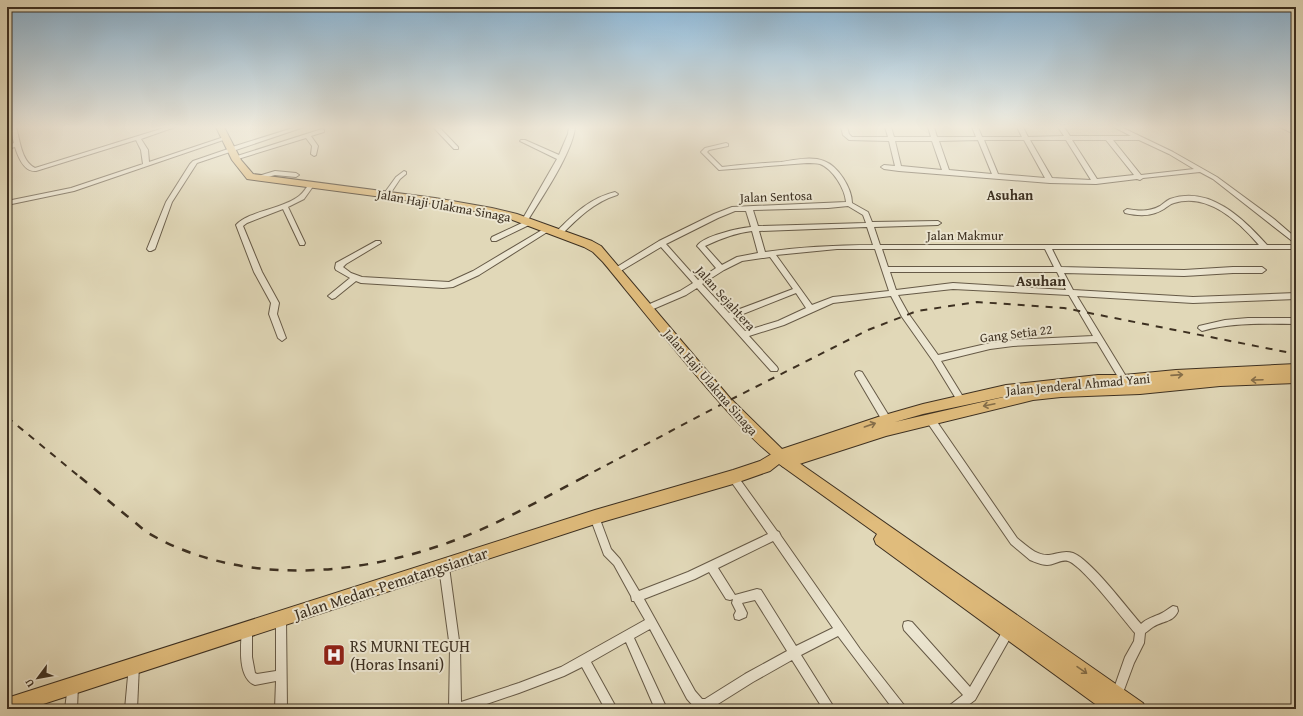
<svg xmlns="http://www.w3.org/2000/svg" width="1303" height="716" viewBox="0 0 1303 716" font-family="'Gentium Book Plus',serif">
  <rect width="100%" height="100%" fill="#e1d8b8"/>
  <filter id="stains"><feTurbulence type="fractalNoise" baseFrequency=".005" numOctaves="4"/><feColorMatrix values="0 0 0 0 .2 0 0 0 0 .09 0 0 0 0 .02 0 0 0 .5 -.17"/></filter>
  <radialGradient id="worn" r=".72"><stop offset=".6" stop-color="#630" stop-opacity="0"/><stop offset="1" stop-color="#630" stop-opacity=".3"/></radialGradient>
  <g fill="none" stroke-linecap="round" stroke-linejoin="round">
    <g stroke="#665a47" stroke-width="2">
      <g id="minor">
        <path d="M10 127H16C20 140 21 161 35 168L167 127H175L141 139 148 150 149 162 224 137H228L229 138 74 191 7 205V201L71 188 143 164 141 150 136 140 36 171C24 172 18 157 15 147L7 149V145L14 143Z"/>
        <path d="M296 127H304L197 163 172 202 155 249 151 251H149L147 249 166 202 190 164 193 161 228 149 229 148Z"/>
        <path d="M433 127H439L458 147V149H454Z"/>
        <path d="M569 127H575C573 152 542 197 528 220H531V224L496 241H492L491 239 492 237 524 222 522 220 557 159 520 141 521 140H525L559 155 568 134Z"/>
        <path d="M841 127H847L849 134 852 137H888L885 127H891L894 137H931L928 127H934L937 137H976L972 127H978L982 137H1022L1017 127H1023L1028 137 1064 136 1058 127H1064L1070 136H1131L1114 127H1121L1173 152 1217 177 1274 219 1296 238V244L1213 179 1200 172 1143 178 1140 180 1137 179 1096 184 1050 183 899 171 884 169 881 167 884 165 895 166 889 141 849 140 843 135ZM978 140 992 174 949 170 939 141ZM984 140H1024L1045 178 998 174ZM1030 140H1066L1091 180 1052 178ZM1072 140H1106L1134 175 1097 179ZM1113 140H1139L1169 154 1194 169 1141 175ZM895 141H932L942 170 901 166Z"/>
        <path d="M322 129 324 130V132L311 136 318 146 316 155 314 156 311 154 312 146 306 138 238 159 236 160 233 158 234 157Z"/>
        <path d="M726 143 728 144V146L709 150 707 152 722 167C742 165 761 163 781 162 795 160 811 156 824 161 838 166 852 188 852 203L868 212 872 222 938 221 941 223 938 225 874 227 880 245H1259C1239 222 1208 192 1174 203 1170 204 1167 207 1164 209 1151 217 1138 216 1125 213L1124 211 1127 209C1139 211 1149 212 1160 206 1163 204 1166 201 1170 199 1209 185 1243 218 1267 245H1296V249H1052L1061 267 1184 270 1233 267H1262L1266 270 1262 273H1233L1184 276 1064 273 1073 290 1193 297 1296 293V299L1193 303 1077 296 1127 378 1128 380 1127 382H1121L1097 342 1013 346 990 349 941 361 965 400 964 402 961 403 958 402 933 361 902 317 891 296 833 303 784 325 749 336 777 367 778 369 777 371H771L697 288 686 295 651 310H645L644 308 645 306 680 291 693 283 661 247 619 272H613L612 270 659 241 714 214 732 207 846 202C845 189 833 169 820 164 816 163 811 163 807 163L719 170 701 152 705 148ZM848 206 863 215 866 223 758 226 753 210 828 208ZM735 211H746L751 227C739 228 703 236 697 246L699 248 716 268 698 280 666 244 718 218ZM867 227 873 245C837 245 800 247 765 252L759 231ZM752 231 758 253 737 257 722 265 705 246C720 239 735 233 752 231ZM837 249H875L889 291 833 297 812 305 776 255ZM882 249H1045L1054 267H888ZM770 257 793 289 729 313 702 284 724 270 742 261ZM890 272H1057L1066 290 953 283 896 290ZM953 289 1069 295 1093 336 1013 340 990 343 938 355 908 313 898 295ZM796 293 806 308 778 321 745 331 733 318Z"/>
        <path d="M275 171 296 173 299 175 296 177 275 175 257 180 254 178 255 177Z"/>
        <path d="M404 171 406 172V174L400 179 388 197H384L383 195 396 177Z"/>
        <path d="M311 183 314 185 304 199 288 207 305 243 304 245H300L283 209 247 223 243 226 262 272 279 303 277 314 286 338 282 341 278 338 269 314 271 303 254 272 236 225C248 211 283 209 299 196 303 193 306 188 309 184Z"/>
        <path d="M615 192 618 194 617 195C594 202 578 218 561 235H557L556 233 557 231C574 214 590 198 615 192Z"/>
        <path d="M547 227H551L552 229 479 275 453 287 443 288 361 283 356 281 335 298 332 299 328 296 350 278 336 270 335 268 336 263 376 241H380L381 243 346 264 343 267 351 273 362 277 449 282 473 271Z"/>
        <path d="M1248 318H1296V324C1264 324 1233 322 1202 331L1198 328 1199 326 1225 320Z"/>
        <path d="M859 371 862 372 889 416 890 419 889 422 886 423 883 422 856 376 855 374 856 372Z"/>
        <path d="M930 415 933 416 1017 538C1026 545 1036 556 1049 555 1057 554 1064 550 1073 553 1091 560 1126 607 1141 624 1147 618 1154 617 1162 613 1166 611 1169 608 1173 606L1177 607 1178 611C1174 622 1162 621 1153 627 1150 629 1148 631 1145 633L1144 643 1134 663 1121 698 1117 699 1113 698 1112 694 1125 657 1134 641 1135 633C1123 619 1082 565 1068 561 1060 559 1055 565 1047 565 1042 565 1035 562 1030 560L1011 544 927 422 926 419 927 416Z"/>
        <path d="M733 473 736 474 777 531 779 532 781 536 860 649 904 705 906 709H893L838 636 801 655 835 709H823L792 660 753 682 710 709H696L687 699 650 629 634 638 667 709H655L626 642 591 662 617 709H605L582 667 564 676 519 693 472 709H449L450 648 439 567 441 564 444 562 447 564 449 567 460 648 461 702 519 683 561 667 645 620 634 601H632L631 596 614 565 604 555 590 517 592 514 595 513 598 514 611 549 620 559 639 591 688 572 768 534 730 480 728 477 730 474ZM773 541 833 628 796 646 761 590 757 589 735 595 718 568ZM709 572 726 599 730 600 733 599 732 603 736 611 734 615 735 619 739 620 746 617 747 613 742 603 755 600 787 651 745 674 705 699H702L695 691 644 599 695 579Z"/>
        <path d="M281 614 285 615 286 619 287 709H275L276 681 255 685C237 678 241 645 242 629L243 625 247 624 251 625 252 629V657L255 673 257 674 276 671V619L277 615Z"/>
        <path d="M908 621 912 622 970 687 1005 627 1009 626 1013 627 1014 631 975 700 963 709H948L950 705 963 695 904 630 903 626 904 622Z"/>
        <path d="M134 660 138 661 139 665 137 709H125L129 665 130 661Z"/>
        <path d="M73 680 77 681 78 685 77 709H65L68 685 69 681Z"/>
      </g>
    </g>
    <g stroke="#665a47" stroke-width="2">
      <path id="tertiary" d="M1280 127H1289L1296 130V135Z"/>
    </g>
    <g stroke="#3d3021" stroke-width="2">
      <path id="primary" d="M216 127H224L241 160 253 174 435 198 492 208 517 214 592 241 601 246 730 398 782 449 881 416 923 404 1006 385 1098 375H1124L1176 370 1296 364V383L1220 386 1140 394 1061 397 1033 400 886 436 787 468 782 466 781 460C758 458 627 290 603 262L593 252 584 247 510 219 492 214 435 204 247 179 232 160ZM1098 385H1113L1087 386ZM1017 394 895 422 923 414Z"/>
    </g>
    <g stroke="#3d3021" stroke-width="2">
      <path id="trunk" d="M780 449 785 451 792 458 1143 703 1146 709H1102L876 544 874 539 877 534 779 464 770 471 733 484 595 524 28 709H7V698L595 510 733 470 760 461Z"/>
    </g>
    <use href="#minor" fill="#ece6d1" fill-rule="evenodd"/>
    <use href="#tertiary" fill="#ece6d1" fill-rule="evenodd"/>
    <use href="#primary" fill="#e0bc7c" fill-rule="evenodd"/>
    <use href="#trunk" fill="#e0bc7c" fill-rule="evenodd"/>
    <g stroke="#3d3021" stroke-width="2" stroke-dasharray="7 7" stroke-linecap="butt">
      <path d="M7 417 81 478"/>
      <path d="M582 478 726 402 868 330 917 311 977 302 1064 308 1296 354"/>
    </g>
    <path stroke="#3d3021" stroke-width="2.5" stroke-dasharray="9 9" stroke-linecap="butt" d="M80 477C96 490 111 503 127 516 134 521 141 528 148 533 240 586 354 577 450 542 497 525 540 500 584 477"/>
  </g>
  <defs><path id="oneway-shaft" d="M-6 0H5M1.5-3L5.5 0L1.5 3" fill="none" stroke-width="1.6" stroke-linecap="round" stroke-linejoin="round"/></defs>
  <g stroke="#866f4a">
    <use href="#oneway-shaft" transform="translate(1177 375) rotate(-4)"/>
    <use href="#oneway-shaft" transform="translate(1257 380) rotate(178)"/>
    <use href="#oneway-shaft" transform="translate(989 405) rotate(168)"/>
    <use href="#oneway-shaft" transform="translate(870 425) rotate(-19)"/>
    <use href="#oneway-shaft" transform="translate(1082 670) rotate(35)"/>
  </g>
  <linearGradient id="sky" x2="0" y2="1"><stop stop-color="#89b5d6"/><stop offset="0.56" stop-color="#f2eddf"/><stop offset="1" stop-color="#f2eddf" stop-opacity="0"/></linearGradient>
  <rect width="1303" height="227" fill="url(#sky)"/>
  <defs>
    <g id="hospital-square" transform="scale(1.15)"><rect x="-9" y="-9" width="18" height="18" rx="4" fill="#8f2418" stroke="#ece6d1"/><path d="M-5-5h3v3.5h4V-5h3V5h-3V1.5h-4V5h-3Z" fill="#fff"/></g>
  </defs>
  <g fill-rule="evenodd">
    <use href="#hospital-square" x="334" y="655"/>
  </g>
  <g text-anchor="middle" stroke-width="4" stroke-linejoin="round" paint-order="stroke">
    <g font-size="13" fill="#3d3021" stroke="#ece6d1">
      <text transform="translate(776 196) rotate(-2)" y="5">Jalan Sentosa</text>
      <text transform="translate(444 205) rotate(10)" y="5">Jalan Haji Ulakma Sinaga</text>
      <text x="965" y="240">Jalan Makmur</text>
      <text transform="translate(726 298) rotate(48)" y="5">Jalan Sejahtera</text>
      <text transform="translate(1016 333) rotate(-7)" y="5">Gang Setia 22</text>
      <text transform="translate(711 382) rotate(49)" y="5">Jalan Haji Ulakma Sinaga</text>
      <text transform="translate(1078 384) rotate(-5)" y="5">Jalan Jenderal Ahmad Yani</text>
    </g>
    <g font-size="14" font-weight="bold" fill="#3d3021" stroke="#ece6d1">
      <text x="1010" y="200">Asuhan</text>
    </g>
    <g font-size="15" font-weight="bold" fill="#3d3021" stroke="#ece6d1">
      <text x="1041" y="286">Asuhan</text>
    </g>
    <g font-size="16" fill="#3d3021" stroke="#ece6d1">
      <text transform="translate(391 583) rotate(-18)" y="6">Jalan Medan-Pematangsiantar</text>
    </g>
    <g font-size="16" fill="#3d3021" stroke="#ece6d1" text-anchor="start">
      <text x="350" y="652">RS MURNI TEGUH<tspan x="350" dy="18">(Horas Insani)</tspan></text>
    </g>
  </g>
  <rect width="1303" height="716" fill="none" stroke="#e1d8b8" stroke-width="24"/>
  <rect x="8" y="8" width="1287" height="700" fill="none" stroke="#3d3021" stroke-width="2"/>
  <rect x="12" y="12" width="1279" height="692" fill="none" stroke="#3d3021"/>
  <g transform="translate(38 678) rotate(238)" stroke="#ece6d1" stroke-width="3" paint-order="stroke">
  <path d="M0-3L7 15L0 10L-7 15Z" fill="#3d3021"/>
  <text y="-6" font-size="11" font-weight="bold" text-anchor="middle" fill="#3d3021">U</text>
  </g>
  <rect width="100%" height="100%" filter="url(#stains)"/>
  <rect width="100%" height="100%" fill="url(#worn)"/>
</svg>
